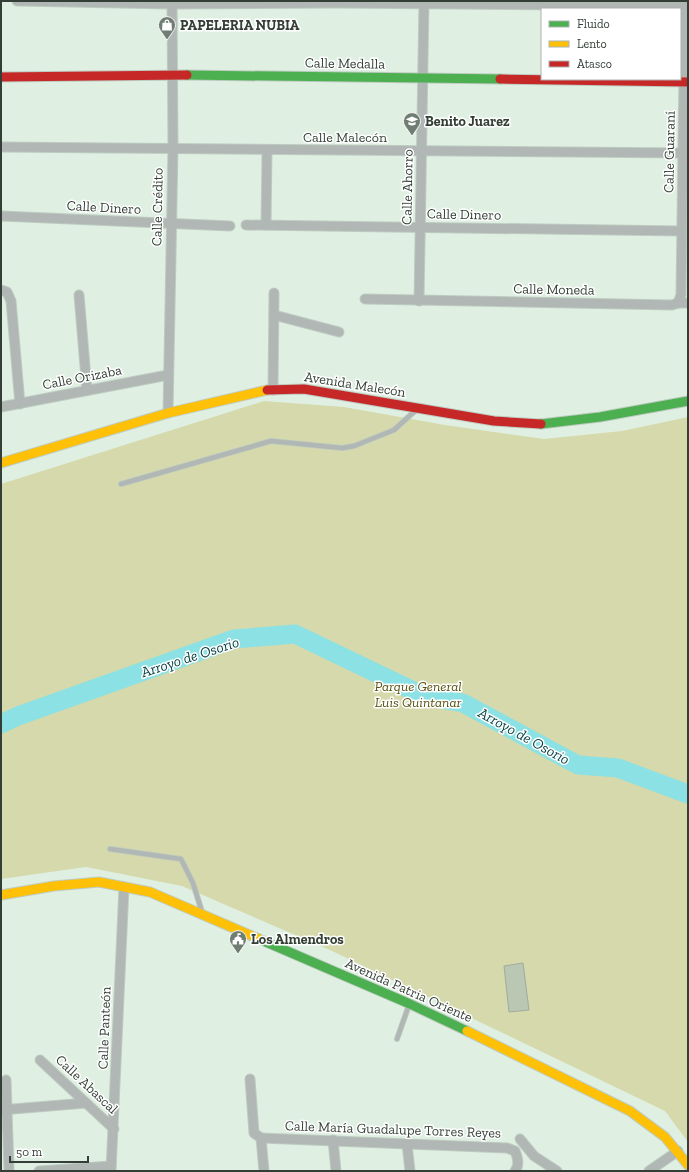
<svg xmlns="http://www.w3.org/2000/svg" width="689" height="1172" viewBox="0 0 689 1172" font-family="'Zilla Slab',serif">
  <rect width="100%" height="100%" fill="#dff0e3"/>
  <path fill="#d5d9ab" d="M264 401 344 407 445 425 544 439 622 431 688 417V1142L665 1111 330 950 182 886 86 867 1 879V484Z"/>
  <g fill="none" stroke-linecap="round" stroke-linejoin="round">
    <path stroke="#8be1e3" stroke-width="19" d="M1 724 18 716 234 639 295 634 424 696 463 703 578 765 618 768 688 794"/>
  </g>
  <path fill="#b9c7b3" stroke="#a1aba0" d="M523 963 529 1010 509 1012 504 966Z"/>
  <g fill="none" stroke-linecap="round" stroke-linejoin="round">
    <g stroke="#becbc1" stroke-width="6">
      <g id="lane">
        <path d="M121 484 271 441 342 448 354 446 394 430 416 410"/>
        <path d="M110 849 181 859 193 883 202 912"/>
        <path d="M397 1039 409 1005"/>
      </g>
    </g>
    <g stroke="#becbc1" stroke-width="11">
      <g id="street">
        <path d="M17 1 171 4 337 3 688 6"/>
        <path d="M1 147 688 153"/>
        <path d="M1 216 230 226"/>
        <path d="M246 225 682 231"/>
        <path d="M266 225 267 151"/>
        <path d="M1 290 7 292 11 301 20 404"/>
        <path d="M79 295 87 390"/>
        <path d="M365 299 672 305 678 303H688"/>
        <path d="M419 301 424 1"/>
        <path d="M678 303 681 295 685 1"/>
        <path d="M274 315 339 332"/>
        <path d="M273 390 274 293"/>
        <path d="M1 407 168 375"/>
        <path d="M168 413 173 148 172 1"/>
        <path d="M40 1060 114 1129"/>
        <path d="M250 1079 254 1133 261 1138 264 1171"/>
        <path d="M6 1080 9 1171"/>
        <path d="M1 1110 86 1103"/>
        <path d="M261 1138 507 1148 515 1151C518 1158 520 1165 515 1171"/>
        <path d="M520 1139 534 1156 557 1171"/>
        <path d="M333 1140 336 1171"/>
        <path d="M407 1144 410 1171"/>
        <path d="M39 1171 111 1166"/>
        <path d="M111 1171 124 887"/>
        <path d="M649 1171 678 1151"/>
      </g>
    </g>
    <g stroke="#becbc1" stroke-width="11">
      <g id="fast">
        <path d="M187 75 500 79"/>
        <path d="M541 424 600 417 688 401"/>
        <path d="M259 939 410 1004 467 1031"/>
      </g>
    </g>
    <g stroke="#becbc1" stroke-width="11">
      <g id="slow">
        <path d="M1 463 168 413 267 390"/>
        <path d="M1 895 54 886 99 882 150 892 259 939"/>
        <path d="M467 1031 630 1111 665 1137 688 1165"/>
      </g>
    </g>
    <g stroke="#becbc1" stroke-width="11">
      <g id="jam">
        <path d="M1 77 187 75"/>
        <path d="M500 79 688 82"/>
        <path d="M267 390 304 389 494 421 541 424"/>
      </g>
    </g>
    <use href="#lane" stroke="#b0b7b4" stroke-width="4.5"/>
    <use href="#street" stroke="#b0b7b4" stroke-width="9"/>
    <use href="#fast" stroke="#4caf50" stroke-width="9"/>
    <use href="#slow" stroke="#ffc107" stroke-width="9"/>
    <use href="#jam" stroke="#c62828" stroke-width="9"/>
  </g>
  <defs>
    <g id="shop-pin" transform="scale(0.9)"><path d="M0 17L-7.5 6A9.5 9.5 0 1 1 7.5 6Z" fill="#6f7d73" stroke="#fff"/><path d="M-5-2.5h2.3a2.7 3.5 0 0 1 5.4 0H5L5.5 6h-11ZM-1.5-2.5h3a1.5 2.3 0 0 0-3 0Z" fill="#fff"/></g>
    <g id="school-pin" transform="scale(0.9)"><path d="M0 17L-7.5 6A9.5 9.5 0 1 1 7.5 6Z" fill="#6f7d73" stroke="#fff"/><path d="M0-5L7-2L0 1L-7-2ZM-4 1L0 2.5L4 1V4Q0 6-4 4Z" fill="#fff"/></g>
    <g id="civic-pin" transform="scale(0.9)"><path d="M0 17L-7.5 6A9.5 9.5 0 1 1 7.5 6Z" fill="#6f7d73" stroke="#fff"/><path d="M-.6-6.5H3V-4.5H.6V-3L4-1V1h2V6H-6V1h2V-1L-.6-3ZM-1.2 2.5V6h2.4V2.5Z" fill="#fff"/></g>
  </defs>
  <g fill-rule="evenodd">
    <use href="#shop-pin" x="167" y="25"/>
    <use href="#school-pin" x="412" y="121"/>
    <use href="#civic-pin" x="238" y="939"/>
  </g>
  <g text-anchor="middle" stroke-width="3" stroke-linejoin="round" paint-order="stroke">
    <g font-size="14" font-weight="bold" fill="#333f36" stroke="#fff" text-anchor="start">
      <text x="180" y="30">PAPELERIA NUBIA</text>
      <text x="425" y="126">Benito Juarez</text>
      <text x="251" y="944">Los Almendros</text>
    </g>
    <g font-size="14" fill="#333f36" stroke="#fff">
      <text transform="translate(345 63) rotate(1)" y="5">Calle Medalla</text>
      <text x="345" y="142">Calle Malecón</text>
      <text transform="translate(669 152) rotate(-89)" y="5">Calle Guaraní</text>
      <text transform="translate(407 187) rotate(-89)" y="5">Calle Ahorro</text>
      <text transform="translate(104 207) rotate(3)" y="5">Calle Dinero</text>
      <text transform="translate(157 207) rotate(-89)" y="5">Calle Crédito</text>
      <text transform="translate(464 214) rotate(1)" y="5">Calle Dinero</text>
      <text transform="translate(554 289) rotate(1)" y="5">Calle Moneda</text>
      <text transform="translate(82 377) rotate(-11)" y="5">Calle Orizaba</text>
      <text transform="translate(355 384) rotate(9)" y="5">Avenida Malecón</text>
      <text transform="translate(409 990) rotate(24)" y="5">Avenida Patria Oriente</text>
      <text transform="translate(104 1028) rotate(-88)" y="5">Calle Panteón</text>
      <text transform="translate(87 1084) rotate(43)" y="5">Calle Abascal</text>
      <text transform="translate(393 1129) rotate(2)" y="5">Calle María Guadalupe Torres Reyes</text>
    </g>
    <g font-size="14" font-style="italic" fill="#585112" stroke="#fff">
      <text x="418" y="691">Parque General<tspan x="418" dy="16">Luis Quintanar</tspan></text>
    </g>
    <g font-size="15" font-style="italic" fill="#043e41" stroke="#fff">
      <text transform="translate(190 657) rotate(-18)" y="5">Arroyo de Osorio</text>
      <text transform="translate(524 736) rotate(29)" y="5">Arroyo de Osorio</text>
    </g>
  </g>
  <rect width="689" height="1172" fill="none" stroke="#333f36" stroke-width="4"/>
  <rect x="541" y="8" width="140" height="72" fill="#ffffff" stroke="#adb2af"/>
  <rect x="549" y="21" width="20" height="6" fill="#4caf50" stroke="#adb2af"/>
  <text x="577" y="28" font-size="12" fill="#333f36">Fluido</text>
  <rect x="549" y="41" width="20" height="6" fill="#ffc107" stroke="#adb2af"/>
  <text x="577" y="48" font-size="12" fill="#333f36">Lento</text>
  <rect x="549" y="61" width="20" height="6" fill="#c62828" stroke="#adb2af"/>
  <text x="577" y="68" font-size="12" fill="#333f36">Atasco</text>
  <path d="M10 1156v6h78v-6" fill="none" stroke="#333f36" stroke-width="2"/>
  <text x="16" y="1156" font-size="12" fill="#333f36" stroke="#ffffff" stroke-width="3" paint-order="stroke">50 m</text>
</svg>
